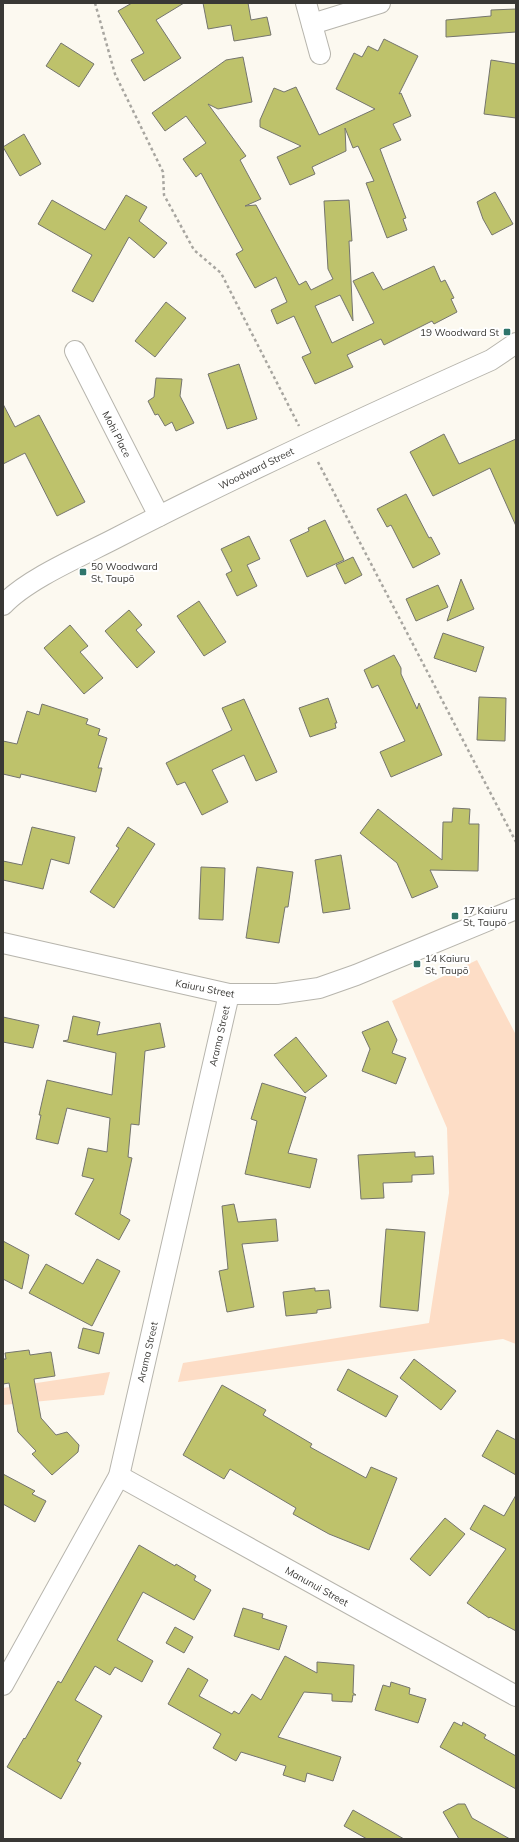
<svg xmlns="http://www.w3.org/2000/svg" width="519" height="1842" viewBox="0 0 519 1842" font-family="Mulish,sans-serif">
  <rect width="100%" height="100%" fill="#fcf9f0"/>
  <g fill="#fdddc6">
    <path d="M477 960 516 1035V1344L503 1339 178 1382 183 1363 429 1323 449 1193 447 1128 392 1001Z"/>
    <path d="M110 1372 104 1395 3 1405V1388Z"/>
  </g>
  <g fill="#bec26b" stroke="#75756e">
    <path d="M132 3H184L156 20 181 58 144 81 131 60 144 53 118 11Z"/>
    <path d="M203 3H248L251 20 267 17 271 35 234 41 231 25 208 29Z"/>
    <path d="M516 9V32L446 37V20L491 16V10Z"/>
    <path d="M384 39 418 56 399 94 401 93 411 116 393 124 401 140 380 149 406 218 403 219 407 230 387 238 366 183 374 181 358 146 353 148 345 128 346 151 312 167 315 174 290 185 277 157 301 146 260 127V120L274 88 284 92 296 87 319 135 375 109 336 89 354 53 362 57 368 46 378 51Z"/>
    <path d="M61 43 94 64 79 87 46 66Z"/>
    <path d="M243 57 252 102 218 109 208 104 246 156 240 160 261 199 245 206 256 205 299 285 306 281 311 290 333 279 328 269 324 201 349 200 352 241H349L353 321 340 295 315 306 332 343 374 323 353 281 373 272 383 290 434 266 441 282 445 280 454 298 451 299 457 312 434 324 432 321 384 345 381 339 347 355 353 367 315 384 302 357 311 353 294 316 277 324 271 310 287 302 276 277 255 288 236 254 243 250 201 173 196 177 183 159 206 143 186 116 165 131 152 113 226 60Z"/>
    <path d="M491 60 516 64V118L484 114Z"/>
    <path d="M24 134 41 164 20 176 3 147Z"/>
    <path d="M495 192 513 224 492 235 483 219 477 202Z"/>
    <path d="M126 195 147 207 139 221 167 243 154 258 129 237 93 302 72 291 92 255 38 224 52 200 105 230Z"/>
    <path d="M166 302 186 318 155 357 135 341Z"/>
    <path d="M239 364 257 419 227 429 208 374Z"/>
    <path d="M156 378 182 379 180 396 194 423 176 431 172 422 165 426 158 414 155 415 148 401 154 397Z"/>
    <path d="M3 404 15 427 39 415 85 502 57 516 25 453 3 464Z"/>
    <path d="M444 434 459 464 516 439V526L490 468 433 496 410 452Z"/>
    <path d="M406 494 429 538 431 537 440 554 413 568 391 525 387 527 377 509Z"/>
    <path d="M325 520 344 560 307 577 290 540 309 531 308 528Z"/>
    <path d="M249 536 260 559 247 565 257 586 237 596 226 574 232 571 221 549Z"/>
    <path d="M353 557 362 575 345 584 336 565Z"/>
    <path d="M461 579 474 609 447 621Z"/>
    <path d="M438 585 448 607 416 621 406 599Z"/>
    <path d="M199 601 226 642 204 656 177 616Z"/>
    <path d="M129 610 142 625 136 630 155 652 137 668 105 631Z"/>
    <path d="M70 625 88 646 80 652 103 678 84 694 44 648Z"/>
    <path d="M443 633 484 647 476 672 434 658Z"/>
    <path d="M394 655 401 668V674L417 709 419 703 442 755 391 777 380 752 405 741 378 685 372 688 364 670Z"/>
    <path d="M479 697 506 698 505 741 477 740Z"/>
    <path d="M328 698 337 723H335L336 728 310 737 299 708Z"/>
    <path d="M244 699 277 772 256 781 244 755 212 770 228 802 202 815 185 782 177 785 166 763 232 730 222 708Z"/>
    <path d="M42 704 88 719 86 724 100 729 98 735 107 738 98 768H102L96 792 21 774 20 778 3 774V741L17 744 27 711 39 715Z"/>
    <path d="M453 808 470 809 469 824H479L478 871 430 870 438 887 412 898 397 863 360 833 378 809 442 860 443 822H452Z"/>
    <path d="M32 827 75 837 69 864 51 859 43 889 3 880V861L22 865Z"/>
    <path d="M128 827 155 844 114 908 90 892 119 848 116 846Z"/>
    <path d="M341 855 350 909 323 913 315 860Z"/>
    <path d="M201 867 225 868 223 920 199 919Z"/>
    <path d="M257 867 293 872 288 907H285L279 943 246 938Z"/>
    <path d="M73 1016 100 1022 97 1035 160 1023 165 1047 145 1051 139 1125 131 1124 128 1157 132 1158 120 1214 130 1220 119 1240 75 1214 94 1179 82 1176 88 1148 107 1152 110 1118 67 1108 58 1144 36 1139 41 1115H39L47 1080 112 1095 116 1053 63 1041 68 1040Z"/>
    <path d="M3 1017 39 1025 33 1048 3 1042Z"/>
    <path d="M388 1021 397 1040 392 1053 406 1058 396 1084 362 1071 370 1049 362 1032Z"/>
    <path d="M296 1037 327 1076 305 1093 274 1055Z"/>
    <path d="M262 1083 306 1097 288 1153 317 1159 310 1188 245 1174 257 1121 251 1119Z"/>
    <path d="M415 1152V1157L433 1156 434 1174 412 1175V1182L383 1183 384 1198 361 1199 358 1155Z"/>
    <path d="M234 1204 238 1222 276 1219 278 1241 242 1244 254 1307 227 1312 219 1271 228 1269 222 1206Z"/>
    <path d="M386 1229 425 1232 418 1311 380 1307Z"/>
    <path d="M3 1241 29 1255 22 1289 3 1279Z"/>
    <path d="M97 1259 120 1271 92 1326 29 1293 46 1264 83 1284Z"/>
    <path d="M315 1288V1291L329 1290 331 1308 317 1310V1313L286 1316 283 1292Z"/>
    <path d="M83 1328 104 1333 99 1354 78 1348Z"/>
    <path d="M29 1350 30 1355 51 1352 55 1376 34 1379 41 1418 56 1435 67 1432 79 1445 78 1452 52 1475 32 1454 36 1451 18 1432 9 1383 3 1384V1359H6L5 1353Z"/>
    <path d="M414 1359 456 1391 441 1410 400 1378Z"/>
    <path d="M348 1369 398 1396 386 1417 337 1390Z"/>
    <path d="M222 1385 266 1410 263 1415 312 1444 310 1447 366 1478 371 1467 397 1478 369 1550 329 1534 293 1514 296 1508 230 1469 224 1479 183 1455Z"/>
    <path d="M497 1430 516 1440V1475L482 1456Z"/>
    <path d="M3 1474 35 1491 32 1494 46 1501 35 1522 3 1504Z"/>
    <path d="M516 1495V1631L490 1617 489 1618 467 1603 506 1549 470 1529 484 1505 504 1516Z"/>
    <path d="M445 1518 465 1534 430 1576 410 1559Z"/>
    <path d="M139 1545 175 1566 176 1564 196 1576 194 1580 211 1590 194 1620 143 1592 117 1640 153 1661 142 1682 115 1667 110 1675 95 1666 75 1700 102 1716 77 1761 81 1763 61 1799 7 1767 24 1738 25 1739 58 1681 61 1683Z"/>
    <path d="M243 1608 263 1614 262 1618 287 1626 279 1650 234 1636Z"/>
    <path d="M175 1627 193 1637 184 1653 166 1643Z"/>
    <path d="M285 1656 317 1673V1662L354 1665 353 1693 356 1695H353L352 1702 332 1701V1694L304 1692 278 1737 341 1757 333 1781 307 1773 305 1782 283 1775 286 1766 241 1752 236 1761 213 1748 221 1734 168 1704 188 1668 208 1680 199 1696 232 1714 234 1711 239 1714 252 1694 261 1700Z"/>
    <path d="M391 1682 410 1688 409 1694 426 1699 418 1723 375 1710 383 1685 390 1687Z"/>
    <path d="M454 1722 462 1726 463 1722 486 1735 484 1738 516 1756V1789L440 1747Z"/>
    <path d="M458 1804H465L472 1818 510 1839H459L443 1812Z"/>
    <path d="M353 1810 404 1839H367L344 1826Z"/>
  </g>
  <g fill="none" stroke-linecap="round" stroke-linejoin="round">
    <g stroke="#b7b5ad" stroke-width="22">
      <g id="minor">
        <path d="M306 3 320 54"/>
        <path d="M312 24 380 3"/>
        <path d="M75 351 159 516"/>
        <path d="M3 605C28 578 86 554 120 536 242 473 366 416 491 360L516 343"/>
        <path d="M3 943 229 994H277L319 988 356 975 516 909"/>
        <path d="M119 1476 516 1696"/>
        <path d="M3 1685 119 1476 229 994"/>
      </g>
    </g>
    <g stroke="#a8a6a0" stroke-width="2.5" stroke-dasharray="3 3" stroke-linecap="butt">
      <path d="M95 3 115 74 163 172 164 195 194 250 221 273 299 426"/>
      <path d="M318 462 516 842"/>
    </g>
    <use href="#minor" stroke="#fff" stroke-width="20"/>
  </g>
  <g fill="#2f756b" stroke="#fff" stroke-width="1.5">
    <rect x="503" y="328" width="8" height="8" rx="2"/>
    <rect x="79" y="568" width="8" height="8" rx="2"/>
    <rect x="451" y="912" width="8" height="8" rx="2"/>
    <rect x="413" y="960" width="8" height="8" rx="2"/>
  </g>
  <g text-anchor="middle" stroke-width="4" stroke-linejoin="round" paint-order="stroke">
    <g font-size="10" fill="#393835" stroke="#fff" text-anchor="start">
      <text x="499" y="336" text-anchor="end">19 Woodward St</text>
      <text x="91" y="570">50 Woodward<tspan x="91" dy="12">St, Taupō</tspan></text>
      <text x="463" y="914">17 Kaiuru<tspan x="463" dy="12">St, Taupō</tspan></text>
      <text x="425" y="962">14 Kaiuru<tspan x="425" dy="12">St, Taupō</tspan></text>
    </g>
    <g font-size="10" fill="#393835" stroke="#fff">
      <text transform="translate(117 434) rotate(63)" y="4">Mohi Place</text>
      <text transform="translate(256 468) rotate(-26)" y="4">Woodward Street</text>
      <text transform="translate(205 988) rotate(11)" y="4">Kaiuru Street</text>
      <text transform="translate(219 1036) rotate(-77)" y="4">Arama Street</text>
      <text transform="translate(147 1352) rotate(-77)" y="4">Arama Street</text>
      <text transform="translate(317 1586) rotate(29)" y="4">Manunui Street</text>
    </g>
  </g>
  <rect width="519" height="1842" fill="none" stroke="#393835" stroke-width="8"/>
</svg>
